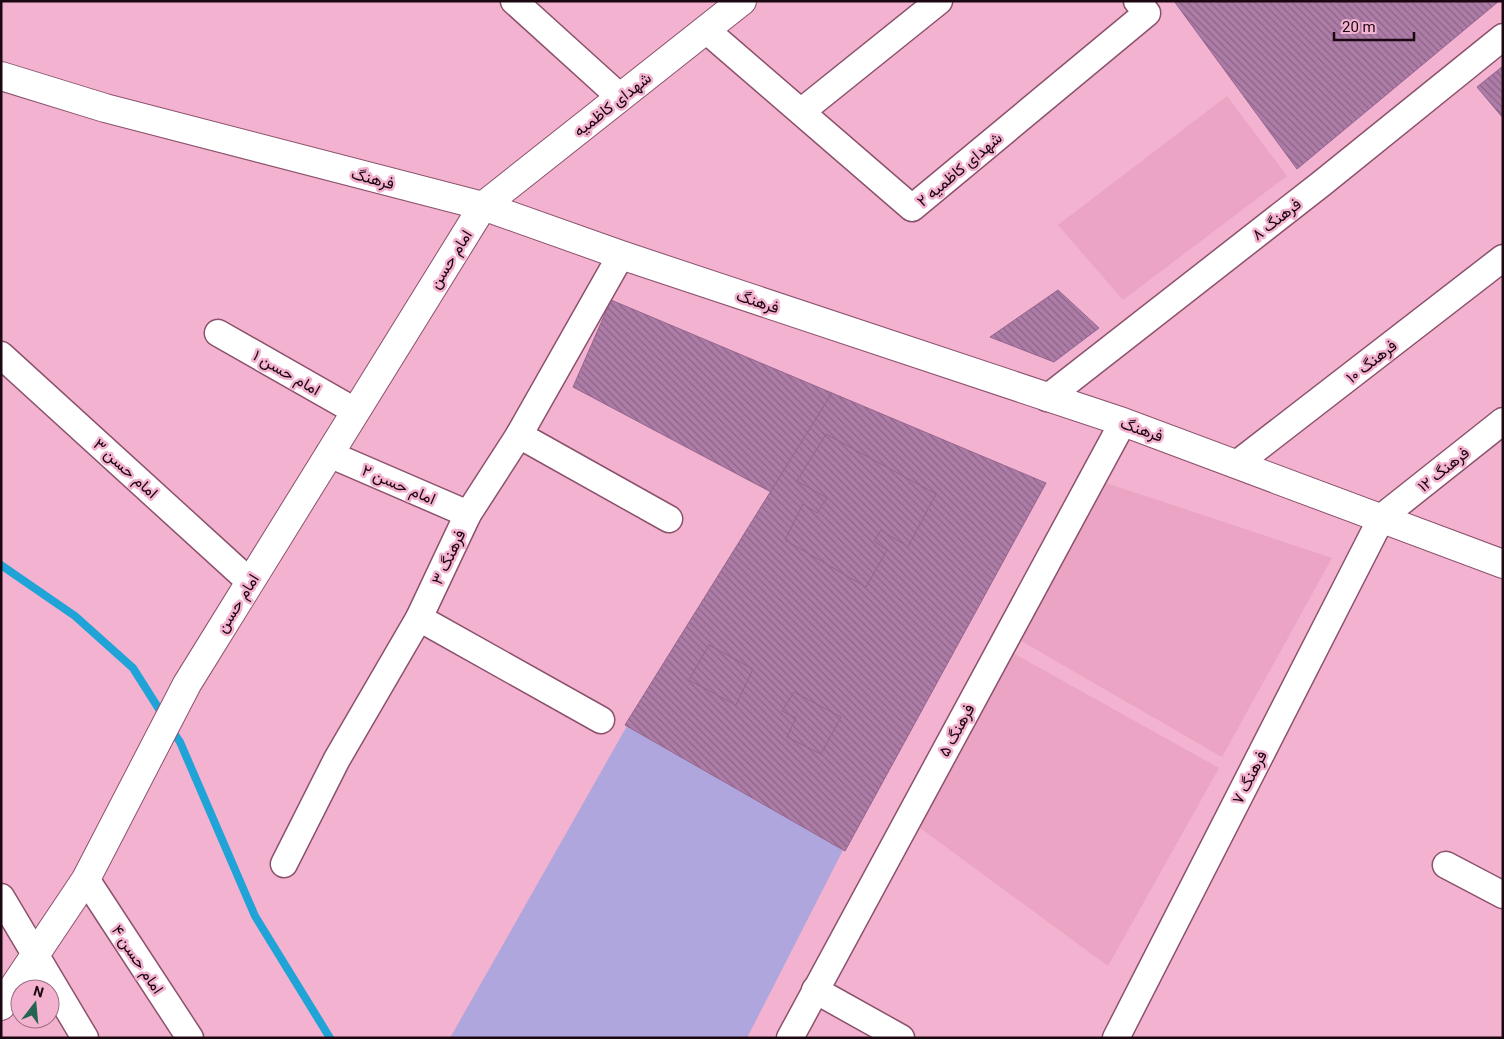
<svg xmlns="http://www.w3.org/2000/svg" width="1504" height="1039" viewBox="0 0 1504 1039" font-family="Roboto,Vazirmatn,sans-serif">
  <defs>
    <pattern id="building-back-hatch" width="6" height="6" patternUnits="userSpaceOnUse" patternTransform="scale(1.25)"><rect width="6" height="6" fill="#ad7ca7"/><path d="M-1 5l2 2M0 0l6 6M5-1l2 2" fill="none" stroke="#8c6487"/></pattern>
  </defs>
  <rect width="100%" height="100%" fill="#f3b2cf"/>
  <g fill="#eba4c3">
    <path d="M1227 96 1287 176 1123 300 1058 225Z"/>
    <path d="M1103 482 1332 558 1222 757 1016 638Z"/>
    <path d="M1011 652 1219 768 1108 966 916 825Z"/>
  </g>
  <path fill="#aea6dd" d="M627 726 843 850 747 1038H450Z"/>
  <g fill="none" stroke-linecap="round" stroke-linejoin="round">
    <g stroke="#20a3d6" stroke-width="8">
      <path d="M1 565 75 616 133 668 164 717"/>
      <path d="M171 729 180 742 255 916 330 1038"/>
    </g>
  </g>
  <g fill="url(#building-back-hatch)" stroke="#94658e">
    <path d="M1174 1H1499L1297 169Z"/>
    <path d="M1503 66V118L1477 87Z"/>
    <path d="M1058 290 1099 328 1054 362 990 337Z"/>
    <path d="M611 300 832 393 771 492 573 387Z"/>
    <path d="M832 393 1046 483 845 851 625 725Z"/>
    <path d="M826 434 936 494 908 547 881 530 874 541 887 550 866 587 785 540 803 504 817 513 827 498 797 481Z"/>
    <path d="M709 645 753 669 736 705 689 680Z"/>
    <path d="M794 692 841 717 821 754 787 737 796 718 782 711Z"/>
  </g>
  <g fill="none" stroke-linecap="round" stroke-linejoin="round">
    <g stroke="#8b526d" stroke-width="29">
      <g id="minor">
        <path d="M514 1 620 97"/>
        <path d="M706 30 912 208 1147 13 1137 1"/>
        <path d="M802 111 939 1"/>
        <path d="M218 333 355 411"/>
        <path d="M1 355 250 582"/>
        <path d="M1047 398 1321 184 1503 37"/>
        <path d="M519 435 669 519"/>
        <path d="M329 454 468 514"/>
        <path d="M1238 463 1503 258"/>
        <path d="M419 618 601 720"/>
        <path d="M284 864 337 759 419 618 468 514 519 435 621 255"/>
        <path d="M1446 865 1503 895"/>
        <path d="M86 879 190 1038"/>
        <path d="M1 897 85 1038"/>
        <path d="M815 990 901 1038"/>
        <path d="M790 1038 1123 422"/>
        <path d="M1116 1038 1382 517 1503 421"/>
      </g>
    </g>
    <g stroke="#8b526d" stroke-width="30">
      <path id="tertiary" d="M1 1006 86 879 187 684 483 206"/>
    </g>
    <g stroke="#8b526d" stroke-width="30">
      <g id="secondary">
        <path d="M1 76 105 108 483 206 621 255 1123 422 1503 564"/>
        <path d="M483 206 742 1"/>
      </g>
    </g>
    <use href="#minor" stroke="#fff" stroke-width="26"/>
    <use href="#tertiary" stroke="#fff" stroke-width="28"/>
    <use href="#secondary" stroke="#fff" stroke-width="28"/>
  </g>
  <g text-anchor="middle" stroke-width="5" stroke-linejoin="round" paint-order="stroke">
    <g font-size="16" fill="#1b0611" stroke="#f3b2cf">
      <text transform="translate(612 104) rotate(-38)" y="6">شهدای کاظمیه</text>
      <text transform="translate(959 169) rotate(-40)" y="6">شهدای کاظمیه ۲</text>
      <text transform="translate(373 178) rotate(15)" y="6">فرهنگ</text>
      <text transform="translate(1276 219) rotate(-38)" y="6">فرهنگ ۸</text>
      <text transform="translate(450 259) rotate(-58)" y="6">امام حسن</text>
      <text transform="translate(758 301) rotate(18)" y="6">فرهنگ</text>
      <text transform="translate(1371 361) rotate(-38)" y="6">فرهنگ ۱۰</text>
      <text transform="translate(287 372) rotate(30)" y="6">امام حسن ۱</text>
      <text transform="translate(1142 429) rotate(19)" y="6">فرهنگ</text>
      <text transform="translate(126 468) rotate(42)" y="6">امام حسن ۳</text>
      <text transform="translate(1443 469) rotate(-39)" y="6">فرهنگ ۱۲</text>
      <text transform="translate(399 484) rotate(23)" y="6">امام حسن ۲</text>
      <text transform="translate(448 557) rotate(-65)" y="6">فرهنگ ۳</text>
      <text transform="translate(237 603) rotate(-58)" y="6">امام حسن</text>
      <text transform="translate(956 730) rotate(-61)" y="6">فرهنگ ۵</text>
      <text transform="translate(1249 777) rotate(-63)" y="6">فرهنگ ۷</text>
      <text transform="translate(138 959) rotate(56)" y="6">امام حسن ۴</text>
    </g>
  </g>
  <rect width="1504" height="1039" fill="none" stroke="#1b0611" stroke-width="5"/>
  <g transform="translate(35 1004) rotate(16)"><circle r="24" fill="#f3b2cf" stroke="#9d6d83"/>
  <path d="M0-4L9 19L0 12L-9 19Z" fill="#246451"/>
  <text y="-8" font-size="14" font-weight="bold" text-anchor="middle" fill="#1b0611">N</text>
  </g>
  <path d="M1334 32v8h80v-8" fill="none" stroke="#1b0611" stroke-width="2.5"/>
  <text x="1342" y="32" font-size="15" fill="#1b0611" stroke="#f3b2cf" stroke-width="4" paint-order="stroke">20 m</text>
</svg>
